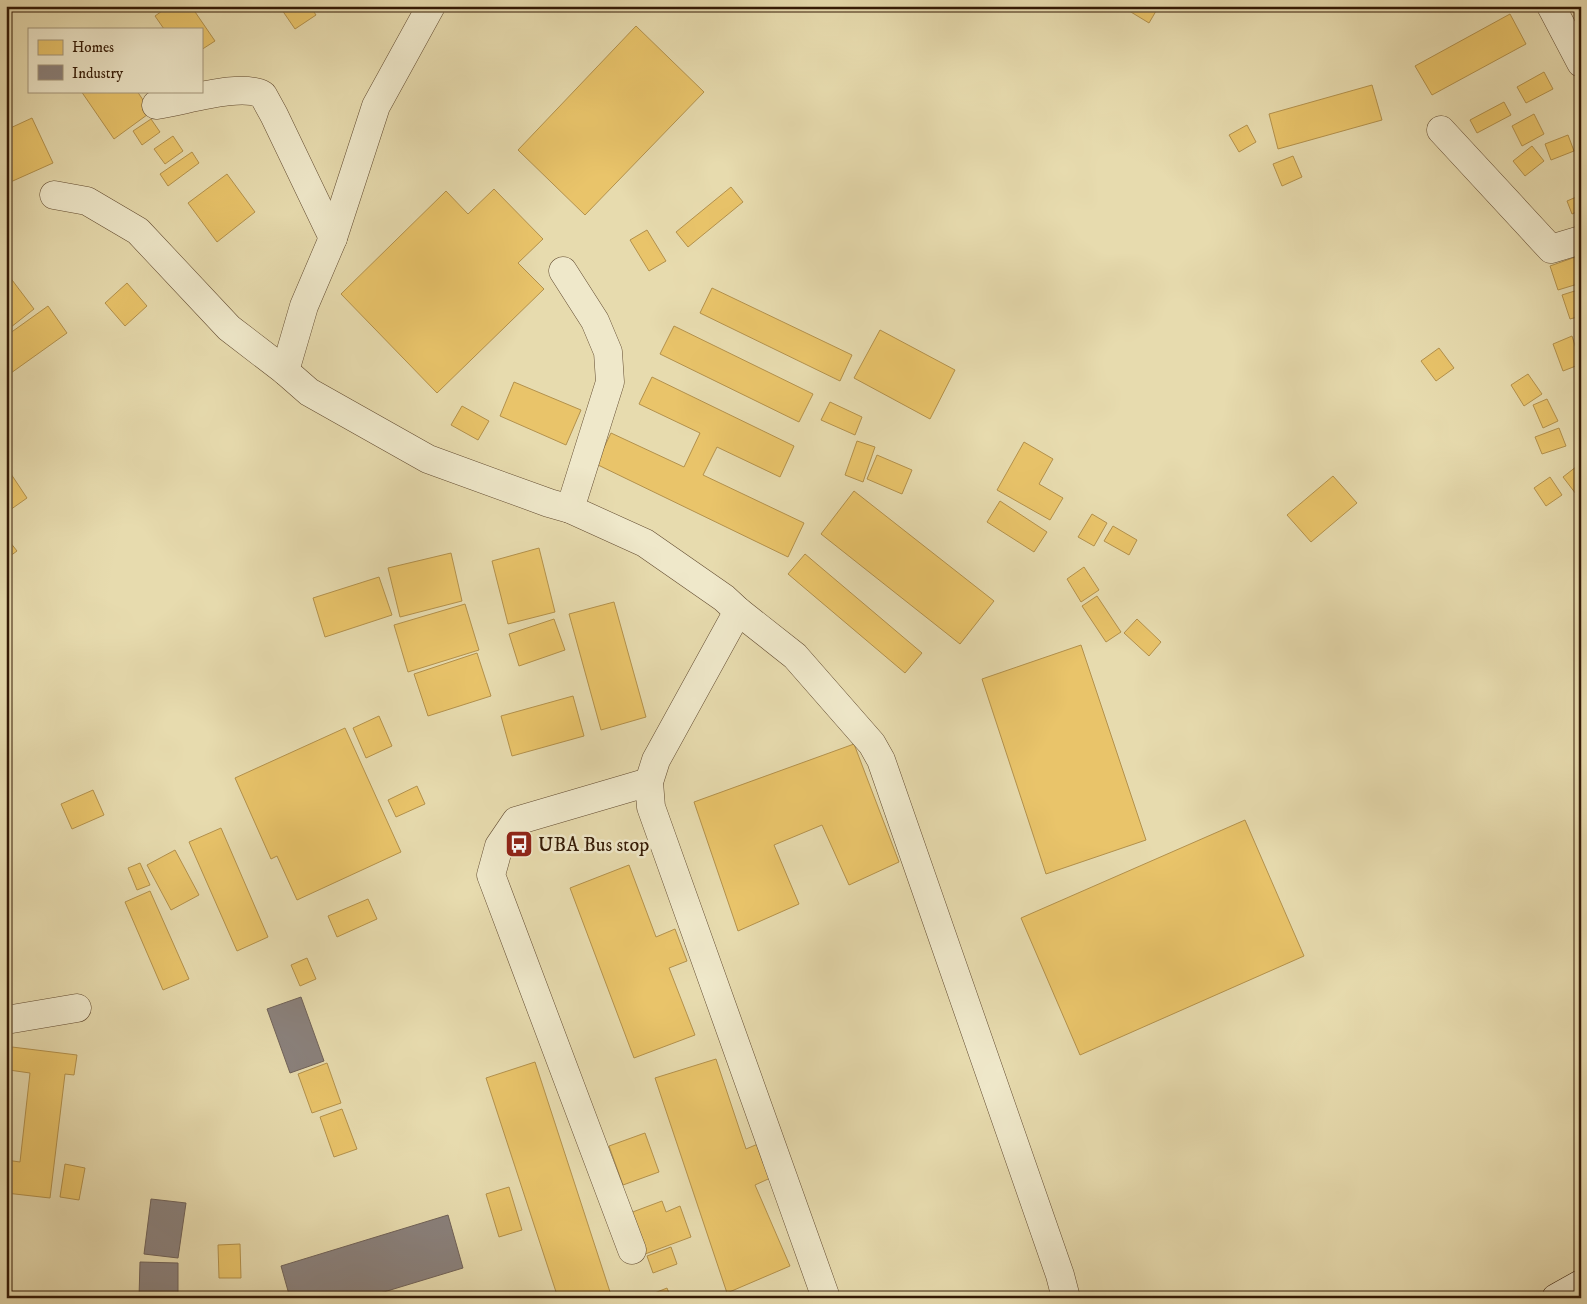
<svg xmlns="http://www.w3.org/2000/svg" width="1587" height="1304" viewBox="0 0 1587 1304" font-family="'IM FELL DW Pica',serif">
  <rect width="100%" height="100%" fill="#e7dbae"/>
  <filter id="stains"><feTurbulence type="fractalNoise" baseFrequency=".004" numOctaves="4"/><feColorMatrix values="0 0 0 0 .2 0 0 0 0 .09 0 0 0 0 .02 0 0 0 .5 -.17"/></filter>
  <radialGradient id="worn" r=".72"><stop offset=".6" stop-color="#630" stop-opacity="0"/><stop offset="1" stop-color="#630" stop-opacity=".3"/></radialGradient>
  <g fill="#e9c46a" stroke="#b3914c">
    <path d="M169 6H191L215 41 201 50V29H164L155 16Z"/>
    <path d="M287 6H310L316 15 295 29 282 10Z"/>
    <path d="M1121 6H1159L1149 23Z"/>
    <path d="M1572 6H1581V9L1575 12Z"/>
    <path d="M1510 14 1526 44 1432 95 1415 66Z"/>
    <path d="M636 26 704 92 585 215 518 150Z"/>
    <path d="M1544 72 1553 89 1526 103 1517 87Z"/>
    <path d="M1372 85 1382 120 1278 149 1269 114Z"/>
    <path d="M81 91H137L151 112 114 139Z"/>
    <path d="M1504 102 1511 115 1477 133 1470 120Z"/>
    <path d="M1534 114 1544 134 1522 146 1512 126Z"/>
    <path d="M32 118 53 163 6 184V130Z"/>
    <path d="M151 119 160 132 142 145 133 131Z"/>
    <path d="M1247 125 1256 142 1239 152 1229 135Z"/>
    <path d="M1568 135 1574 151 1551 160 1545 144Z"/>
    <path d="M173 136 183 151 165 164 154 149Z"/>
    <path d="M1532 146 1544 161 1525 176 1513 161Z"/>
    <path d="M192 152 199 163 168 186 160 174Z"/>
    <path d="M1293 156 1302 177 1282 186 1273 164Z"/>
    <path d="M227 174 255 212 217 242 188 203Z"/>
    <path d="M731 187 743 202 688 247 676 232Z"/>
    <path d="M494 189 543 239 518 263 544 289 437 393 341 294 446 191 468 214Z"/>
    <path d="M1581 195V210L1572 214 1567 201Z"/>
    <path d="M647 230 666 261 649 271 630 240Z"/>
    <path d="M1581 255V283L1558 290 1550 266Z"/>
    <path d="M6 272 34 309 6 331Z"/>
    <path d="M127 283 147 306 125 326 105 303Z"/>
    <path d="M712 288 852 355 840 381 700 313Z"/>
    <path d="M1581 289V316L1570 319 1562 295Z"/>
    <path d="M48 306 67 333 11 373 6 366V336Z"/>
    <path d="M674 326 813 394 799 422 660 354Z"/>
    <path d="M880 330 955 370 930 419 854 378Z"/>
    <path d="M1572 336 1581 364 1563 371 1553 344Z"/>
    <path d="M1439 348 1454 368 1436 381 1421 361Z"/>
    <path d="M1528 374 1542 394 1524 406 1511 385Z"/>
    <path d="M652 377 794 446 780 477 717 447 703 475 804 523 788 557 596 464 611 433 684 467 700 433 639 404Z"/>
    <path d="M514 382 581 410 566 445 500 416Z"/>
    <path d="M1547 399 1558 421 1543 428 1533 405Z"/>
    <path d="M830 402 862 417 855 435 821 420Z"/>
    <path d="M462 406 489 421 478 440 451 425Z"/>
    <path d="M1559 428 1566 446 1542 454 1535 437Z"/>
    <path d="M857 441 875 447 863 482 845 475Z"/>
    <path d="M1024 442 1053 459 1039 484 1063 498 1050 520 997 490Z"/>
    <path d="M877 455 912 470 902 494 867 479Z"/>
    <path d="M1581 463V490L1576 494 1563 477Z"/>
    <path d="M11 474 27 498 10 510 6 505V477Z"/>
    <path d="M1333 476 1357 503 1311 542 1287 515Z"/>
    <path d="M1550 477 1562 495 1546 506 1534 488Z"/>
    <path d="M854 491 994 601 960 644 821 534Z"/>
    <path d="M1000 501 1047 532 1034 552 987 522Z"/>
    <path d="M1092 514 1107 523 1094 546 1078 537Z"/>
    <path d="M1113 526 1137 540 1129 555 1104 541Z"/>
    <path d="M6 537 17 551 6 559Z"/>
    <path d="M539 548 555 612 508 624 492 561Z"/>
    <path d="M451 553 462 601 400 617 388 568Z"/>
    <path d="M805 554 922 653 905 673 788 574Z"/>
    <path d="M1084 567 1099 590 1081 602 1067 579Z"/>
    <path d="M379 577 392 615 325 637 313 598Z"/>
    <path d="M1097 596 1121 632 1106 642 1082 606Z"/>
    <path d="M614 602 646 717 601 730 569 614Z"/>
    <path d="M465 604 479 650 408 672 394 625Z"/>
    <path d="M554 619 565 650 519 666 509 634Z"/>
    <path d="M1137 619 1161 642 1149 656 1124 633Z"/>
    <path d="M1081 645 1146 840 1046 874 982 679Z"/>
    <path d="M477 653 491 696 428 716 414 674Z"/>
    <path d="M573 696 584 736 512 756 501 716Z"/>
    <path d="M379 716 392 746 366 758 353 728Z"/>
    <path d="M345 728 401 852 297 900 277 856 271 859 235 778Z"/>
    <path d="M854 744 899 862 849 885 822 825 774 845 799 904 738 931 694 802Z"/>
    <path d="M417 786 425 804 396 817 388 800Z"/>
    <path d="M93 790 104 815 72 829 61 804Z"/>
    <path d="M1245 820 1304 956 1080 1055 1021 918Z"/>
    <path d="M221 828 268 937 237 951 189 842Z"/>
    <path d="M175 850 199 895 171 910 147 865Z"/>
    <path d="M140 863 150 885 137 890 128 868Z"/>
    <path d="M629 865 656 937 675 929 687 961 669 968 695 1035 634 1058 570 888Z"/>
    <path d="M150 891 189 979 163 990 125 902Z"/>
    <path d="M368 899 377 919 337 937 328 916Z"/>
    <path d="M307 958 316 979 300 986 291 965Z"/>
    <path d="M12 1047 77 1055 74 1075 65 1074 50 1198 6 1193V1160L20 1162 30 1073 9 1070Z"/>
    <path d="M716 1059 746 1149 765 1141 777 1175 755 1185 790 1266 727 1293 655 1078Z"/>
    <path d="M535 1062 611 1295 602 1298H558L486 1078Z"/>
    <path d="M327 1063 341 1103 312 1113 298 1074Z"/>
    <path d="M342 1109 357 1149 334 1157 320 1117Z"/>
    <path d="M645 1133 659 1172 623 1185 609 1146Z"/>
    <path d="M65 1164 85 1168 79 1200 60 1197Z"/>
    <path d="M509 1187 522 1230 499 1237 486 1194Z"/>
    <path d="M662 1201 666 1212 680 1206 691 1237 637 1257 622 1216Z"/>
    <path d="M240 1244 241 1278H219L218 1245Z"/>
    <path d="M671 1247 677 1264 653 1273 647 1256Z"/>
    <path d="M667 1288 671 1298H642Z"/>
  </g>
  <g fill="#8a817c" stroke="#706258">
    <path d="M301 997 324 1061 290 1073 267 1009Z"/>
    <path d="M151 1199 186 1203 178 1258 144 1254Z"/>
    <path d="M448 1215 463 1268 364 1298H290L281 1266Z"/>
    <path d="M140 1262 178 1263V1298H139Z"/>
  </g>
  <g fill="none" stroke-linecap="round" stroke-linejoin="round">
    <g stroke="#614a2f" stroke-width="29">
      <g id="street">
        <path d="M1551 6 1581 63"/>
        <path d="M156 105C182 102 241 82 263 95L274 115 333 238"/>
        <path d="M1441 130 1551 249 1581 240"/>
        <path d="M54 195 87 201 138 231 229 328 285 371 309 392 428 459 549 503 570 509 645 543 724 598 738 611 795 656 872 744 881 760 1060 1275 1066 1298"/>
        <path d="M563 271 595 321 608 352 610 382 570 509"/>
        <path d="M285 371 304 306 333 238 376 106 431 6"/>
        <path d="M738 611 656 760 649 782 651 807 826 1298"/>
        <path d="M6 1020 77 1008"/>
        <path d="M632 1250 491 875 499 846 516 821 649 782"/>
      </g>
    </g>
    <g stroke="#341a05" stroke-width="29">
      <path id="secondary" d="M1556 1298 1581 1284"/>
    </g>
    <use href="#street" stroke="#efe8ca" stroke-width="28"/>
    <use href="#secondary" stroke="#efe8ca" stroke-width="28"/>
  </g>
  <defs>
    <g id="bus-square" transform="scale(1.4375)"><rect x="-9" y="-9" width="18" height="18" rx="4" fill="#8f2418" stroke="#efe8ca"/><path d="M-5-6H5V4H4V6H2V4H-2V6H-4V4H-5ZM-3.5-4V0h7V-4ZM-3.5 1.2v1.5H-2V1.2ZM2 1.2v1.5H3.5V1.2Z" fill="#fff"/></g>
  </defs>
  <g fill-rule="evenodd">
    <use href="#bus-square" x="519" y="844"/>
  </g>
  <g text-anchor="middle" stroke-width="5" stroke-linejoin="round" paint-order="stroke">
    <g font-size="20" fill="#341a05" stroke="#efe8ca" text-anchor="start">
      <text x="538" y="851">UBA Bus stop</text>
    </g>
  </g>
  <rect width="1587" height="1304" fill="none" stroke="#e7dbae" stroke-width="25"/>
  <rect x="8" y="8" width="1572" height="1289" fill="none" stroke="#341a05" stroke-width="2.5"/>
  <rect x="12" y="12" width="1562" height="1279" fill="none" stroke="#341a05"/>
  <rect x="28" y="28" width="175" height="65" fill="#efe8ca" stroke="#a4967b"/>
  <rect x="38" y="40" width="25" height="15" fill="#e9c46a" stroke="#a4967b"/>
  <text x="72" y="52" font-size="15" fill="#341a05">Homes</text>
  <rect x="38" y="65" width="25" height="15" fill="#8a817c" stroke="#a4967b"/>
  <text x="72" y="78" font-size="15" fill="#341a05">Industry</text>
  <rect width="100%" height="100%" filter="url(#stains)"/>
  <rect width="100%" height="100%" fill="url(#worn)"/>
</svg>
